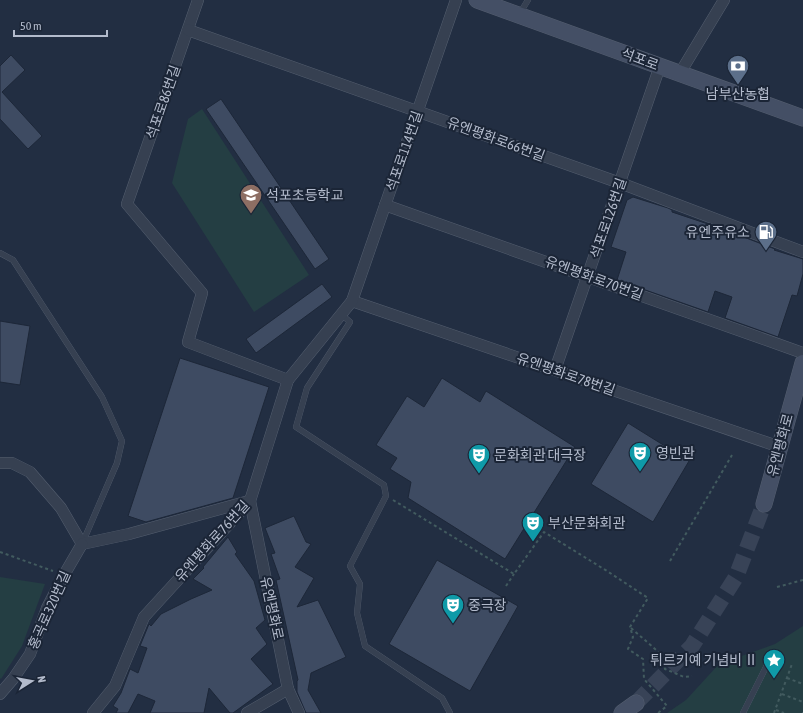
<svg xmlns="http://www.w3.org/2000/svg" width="803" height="713" viewBox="0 0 803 713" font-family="'Asap Condensed','Noto Sans KR',sans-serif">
  <rect width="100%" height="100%" fill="#222e42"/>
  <g fill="#243e43">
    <path d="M202 109 309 275 254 312 172 183 188 119Z"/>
    <path d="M0 577 45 584 22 646 1 679 0 678Z"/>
    <path d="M803 626V713H667L686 700 719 664 775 644Z"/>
  </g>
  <g fill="#3e4b62" stroke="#1d2738">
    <path d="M11 55 25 70 2 92 42 136 28 149 0 119V66Z"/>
    <path d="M221 99 329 259 315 269 206 109Z"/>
    <path d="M633 197 668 208 672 210V212L720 228 775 249 774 250 803 259V274L797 296 792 295 778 337 725 318 732 297 715 291 708 312 617 280 626 252 611 247 627 200Z"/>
    <path d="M322 284 332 297 256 353 246 339Z"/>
    <path d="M0 321 30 326 20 385 0 382Z"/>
    <path d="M180 358 269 387 233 498 146 522 128 516Z"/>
    <path d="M442 378 480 402 486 391 575 447 505 559 408 498 411 482 390 469 397 458 376 445 407 396 424 407Z"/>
    <path d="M628 423 689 461 653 522 591 484Z"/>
    <path d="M294 516 306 542 311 544 295 567 314 578 297 607 318 600 346 657 311 673 308 690 321 713H306L297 692V681L298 680 276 580 280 579 271 554 275 553 265 528Z"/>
    <path d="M228 537 237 552 235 554 254 581 265 620 256 628 267 644 251 659 273 684 233 713H230L209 688 204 713H150L155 701 138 694 128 713H116L118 709 113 706 121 693 130 669 138 673 147 648 140 646 149 624 151 626 161 614 191 599 212 590 193 579 204 568 203 567Z"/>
    <path d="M437 560 518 606 470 691 389 644Z"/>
  </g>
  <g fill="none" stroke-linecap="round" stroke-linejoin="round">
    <path stroke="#384357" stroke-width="16" stroke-dasharray="16 8" stroke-linecap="butt" d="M636 703 692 646 736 577 764 504"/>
    <g stroke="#545e6f" stroke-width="6">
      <g id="lane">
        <path d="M520 13 528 0"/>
        <path d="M0 253 13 260 102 397 122 441 117 463 82 544"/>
        <path d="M341 314 350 322 307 388 296 427 384 485 386 496 350 566 360 584 357 613 365 646 442 698 450 713"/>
        <path d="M743 713 772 655"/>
      </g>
    </g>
    <g stroke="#545e6f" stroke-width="12">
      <g id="street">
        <path d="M198 0 127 204 202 293 188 342 288 380"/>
        <path d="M188 30 620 183 803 252"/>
        <path d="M680 73 724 0"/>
        <path d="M385 205 803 353"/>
        <path d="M352 301 780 447"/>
        <path d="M555 370 660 66"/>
        <path d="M0 463H12L30 472 61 508 82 544"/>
        <path d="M250 501 288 689 299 713"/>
        <path d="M82 544 129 534 249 501"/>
        <path d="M0 694 13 679 30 654 47 608 64 575 82 544"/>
        <path d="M93 713 115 686 144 617 250 501 288 380 352 301 456 0"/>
        <path d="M247 713 288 689"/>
      </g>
    </g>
    <g stroke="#545e6f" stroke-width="17">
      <g id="secondary">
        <path d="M477 0 803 118"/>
        <path d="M764 504 803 363"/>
        <path d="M622 713 636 703"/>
      </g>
    </g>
    <g stroke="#425b5f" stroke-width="2" stroke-dasharray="3 3" stroke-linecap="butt">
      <path d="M393 500 514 574 544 532 607 571 648 598 630 627 633 637 628 649 643 659 644 679 667 706 658 713"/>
      <path d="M0 552 53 571"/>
      <path d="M670 561 732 455"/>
      <path d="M506 586 514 574"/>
      <path d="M777 587 803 580"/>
      <path d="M631 628 662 655 665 669 684 677 692 676"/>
      <path d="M787 678 803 684"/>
      <path d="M782 694 803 702"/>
      <path d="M776 710 784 713"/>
      <path d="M774 713 792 664"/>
      <path d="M803 713V712"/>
    </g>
    <use href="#lane" stroke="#364051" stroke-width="5.5"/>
    <use href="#street" stroke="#364051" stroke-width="11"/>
    <use href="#secondary" stroke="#444f65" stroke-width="16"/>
  </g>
  <defs>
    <g id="bank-pin" transform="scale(1.15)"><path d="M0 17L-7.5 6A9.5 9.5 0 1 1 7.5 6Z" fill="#5c6f8a" stroke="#1b2536"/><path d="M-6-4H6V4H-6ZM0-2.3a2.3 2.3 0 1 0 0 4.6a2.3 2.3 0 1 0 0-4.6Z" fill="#fff"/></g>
    <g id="school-pin" transform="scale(1.15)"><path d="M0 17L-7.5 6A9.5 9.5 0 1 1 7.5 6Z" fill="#8d6e63" stroke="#1b2536"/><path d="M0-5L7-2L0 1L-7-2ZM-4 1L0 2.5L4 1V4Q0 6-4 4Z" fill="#fff"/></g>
    <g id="fuel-pin" transform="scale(1.15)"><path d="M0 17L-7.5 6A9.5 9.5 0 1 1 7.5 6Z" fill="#5c6f8a" stroke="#1b2536"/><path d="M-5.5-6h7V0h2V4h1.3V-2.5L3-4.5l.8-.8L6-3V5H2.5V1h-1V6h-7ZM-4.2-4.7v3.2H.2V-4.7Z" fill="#fff"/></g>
    <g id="theatre-pin" transform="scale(1.15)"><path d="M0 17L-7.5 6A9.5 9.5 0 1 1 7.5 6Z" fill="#0f9aa8" stroke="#1b2536"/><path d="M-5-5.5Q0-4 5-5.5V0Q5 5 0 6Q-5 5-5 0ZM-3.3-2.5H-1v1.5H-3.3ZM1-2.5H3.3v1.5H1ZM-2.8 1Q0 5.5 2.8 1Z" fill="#fff"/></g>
    <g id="sight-pin" transform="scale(1.15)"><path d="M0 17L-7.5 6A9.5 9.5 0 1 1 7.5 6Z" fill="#0f9aa8" stroke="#1b2536"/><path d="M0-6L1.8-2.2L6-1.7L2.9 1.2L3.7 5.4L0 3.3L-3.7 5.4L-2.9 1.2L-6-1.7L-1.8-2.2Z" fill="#fff"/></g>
  </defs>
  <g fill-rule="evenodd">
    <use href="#bank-pin" x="738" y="66"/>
    <use href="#school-pin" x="251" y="195"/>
    <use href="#fuel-pin" x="766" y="232"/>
    <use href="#theatre-pin" x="640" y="453"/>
    <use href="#theatre-pin" x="479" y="455"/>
    <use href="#theatre-pin" x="533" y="523"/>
    <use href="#theatre-pin" x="453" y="605"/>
    <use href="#sight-pin" x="774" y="660"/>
  </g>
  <g text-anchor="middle" stroke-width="4" stroke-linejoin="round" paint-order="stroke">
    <g font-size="14" fill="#b3bbcc" stroke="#1b2536">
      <text transform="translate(640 59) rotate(20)" y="5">석포로</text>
      <text transform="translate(163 102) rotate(-71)" y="5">석포로86번길</text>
      <text transform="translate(496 139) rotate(20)" y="5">유엔평화로66번길</text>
      <text transform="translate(404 151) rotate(-71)" y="5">석포로114번길</text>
      <text transform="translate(608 218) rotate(-71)" y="5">석포로126번길</text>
      <text transform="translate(594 278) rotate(20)" y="5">유엔평화로70번길</text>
      <text transform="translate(566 374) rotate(19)" y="5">유엔평화로78번길</text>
      <text transform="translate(780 445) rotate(-75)" y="5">유엔평화로</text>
      <text transform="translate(212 541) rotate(-48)" y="5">유엔평화로76번길</text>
      <text transform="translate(272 608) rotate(78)" y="5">유엔평화로</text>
      <text transform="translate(49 610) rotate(-66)" y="5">홍곡로320번길</text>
    </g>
    <g font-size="14" fill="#b3bbcc" stroke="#1b2536" text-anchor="start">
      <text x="738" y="99" text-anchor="middle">남부산농협</text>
      <text x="266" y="200">석포초등학교</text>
      <text x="750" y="237" text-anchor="end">유엔주유소</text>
      <text x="656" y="458">영빈관</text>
      <text x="494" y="460">문화회관 대극장</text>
      <text x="548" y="528">부산문화회관</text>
      <text x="468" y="610">중극장</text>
      <text x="758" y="665" text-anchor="end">튀르키예 기념비 Ⅱ</text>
    </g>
  </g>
  <g transform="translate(32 681) rotate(79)" stroke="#1b2536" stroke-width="3" paint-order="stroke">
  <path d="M0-3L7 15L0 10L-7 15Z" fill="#b3bbcc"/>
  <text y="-6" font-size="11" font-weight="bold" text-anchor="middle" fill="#b3bbcc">N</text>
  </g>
  <path d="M14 30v6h93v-6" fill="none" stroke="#b3bbcc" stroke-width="2"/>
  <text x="20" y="30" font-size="12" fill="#b3bbcc" stroke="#1b2536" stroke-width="3" paint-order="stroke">50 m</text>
</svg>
